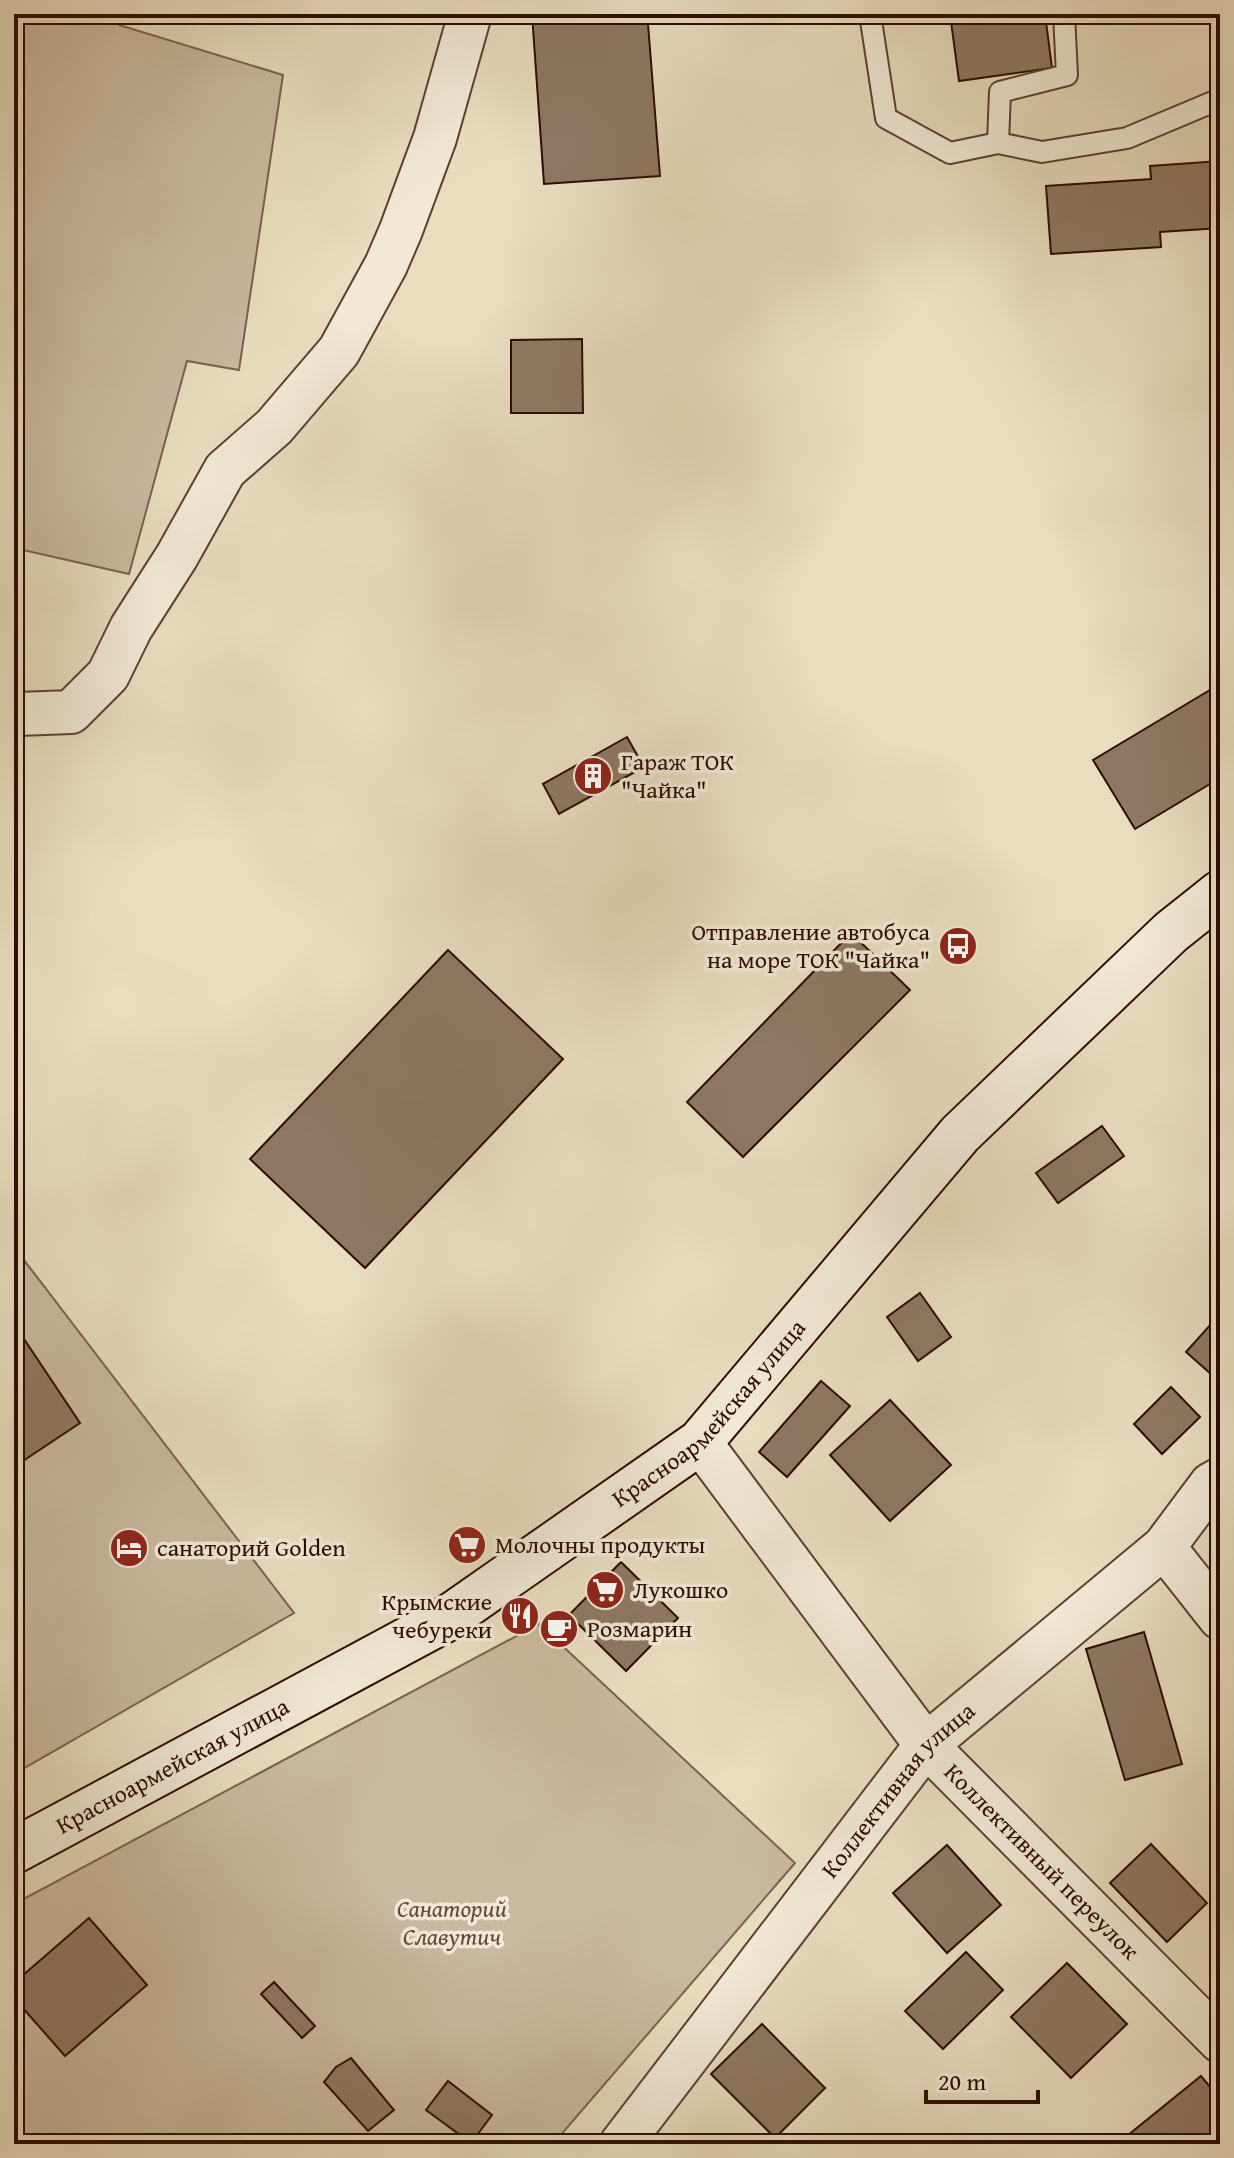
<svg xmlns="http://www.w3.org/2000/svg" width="1234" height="2158" viewBox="0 0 1234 2158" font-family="'Gentium Book Plus',serif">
  <rect width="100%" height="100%" fill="#e9ddc0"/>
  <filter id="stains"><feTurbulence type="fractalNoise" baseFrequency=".0025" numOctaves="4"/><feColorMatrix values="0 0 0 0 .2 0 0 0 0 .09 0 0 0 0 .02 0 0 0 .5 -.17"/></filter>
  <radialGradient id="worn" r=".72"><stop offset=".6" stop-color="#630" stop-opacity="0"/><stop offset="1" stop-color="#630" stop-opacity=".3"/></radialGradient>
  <g fill="#c9b9a0" stroke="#7a6250" stroke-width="2">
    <path d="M14 14H114L119 25 283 75 239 370 187 361 129 574 14 548Z"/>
    <path d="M14 1247 294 1613 14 1774Z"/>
    <path d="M539 1624 795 1863 553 2144H14V1904Z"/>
  </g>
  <g fill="#8e7864" stroke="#2c0b01" stroke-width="2">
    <path d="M532 14H665L666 22 648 24 660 176 544 184Z"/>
    <path d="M950 14H1045L1052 68 959 81Z"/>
    <path d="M1220 161V228L1160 232 1161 247 1051 254 1046 186 1151 179 1150 166Z"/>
    <path d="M582 339 583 413H511V340Z"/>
    <path d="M1220 684V778L1135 829 1093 760Z"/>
    <path d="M627 737 644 767 559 814 543 784Z"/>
    <path d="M851 933 910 990 743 1157 687 1102Z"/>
    <path d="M448 950 563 1059 365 1268 250 1159Z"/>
    <path d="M1102 1126 1124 1156 1058 1203 1036 1173Z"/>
    <path d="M920 1293 951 1337 918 1361 887 1317Z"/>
    <path d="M1220 1314V1382L1186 1352Z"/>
    <path d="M14 1324 80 1423 14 1467Z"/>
    <path d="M821 1381 850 1406 787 1477 759 1452Z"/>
    <path d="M1171 1387 1200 1417 1162 1454 1134 1424Z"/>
    <path d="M890 1400 951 1465 890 1521 830 1455Z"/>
    <path d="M621 1562 678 1618 626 1671 569 1615Z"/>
    <path d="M1144 1632 1182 1764 1125 1780 1086 1649Z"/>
    <path d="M1151 1844 1207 1903 1167 1942 1110 1883Z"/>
    <path d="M947 1845 1001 1905 947 1953 893 1893Z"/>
    <path d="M89 1918 147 1985 65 2056 14 1998V1983Z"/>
    <path d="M966 1952 1003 1990 943 2049 905 2011Z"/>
    <path d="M1067 1963 1127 2024 1071 2078 1011 2017Z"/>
    <path d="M274 1982 315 2026 302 2038 261 1994Z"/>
    <path d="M762 2024 825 2088 775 2138 711 2074Z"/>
    <path d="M351 2058 394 2110 368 2131 324 2082 336 2067Z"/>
    <path d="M1201 2076 1220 2099V2141L1216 2144H1117Z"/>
    <path d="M448 2081 492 2115 471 2143 426 2110Z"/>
  </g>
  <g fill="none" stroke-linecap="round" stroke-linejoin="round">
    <g stroke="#5b4031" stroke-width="24">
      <g id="service">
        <path d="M870 14 886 118 950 153 998 143 1042 152 1127 138 1220 99"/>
        <path d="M998 143 1000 92 1067 75 1064 14"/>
      </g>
    </g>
    <g stroke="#5b4031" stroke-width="46">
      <g id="minor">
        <path d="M18 714 71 712 108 675 131 628 177 556 225 470 274 427 339 351 386 265 401 230 435 138 470 14"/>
        <path id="s1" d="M700 1442 926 1745 1220 2041"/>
        <path d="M1164 1547 1220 1618"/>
        <path id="s2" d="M621 2144 926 1745 1164 1547 1211 1484 1220 1479"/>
      </g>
    </g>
    <g stroke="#2c0b01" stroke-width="48">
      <g id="secondary">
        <path id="s3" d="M14 1851 448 1618 700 1442 960 1134 1171 932 1220 893"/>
      </g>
    </g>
    <use href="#service" stroke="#f1e9d6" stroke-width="20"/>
    <use href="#minor" stroke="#f1e9d6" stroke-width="42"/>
    <use href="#secondary" stroke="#f1e9d6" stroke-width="44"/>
  </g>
  <defs>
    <g id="building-disc" transform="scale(2)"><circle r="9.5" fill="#8f2418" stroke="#f1e9d6"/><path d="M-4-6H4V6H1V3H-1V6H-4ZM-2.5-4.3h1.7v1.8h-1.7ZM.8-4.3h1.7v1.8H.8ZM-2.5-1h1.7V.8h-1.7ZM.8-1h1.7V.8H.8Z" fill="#fff"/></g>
    <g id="bus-disc" transform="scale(2)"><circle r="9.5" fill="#8f2418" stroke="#f1e9d6"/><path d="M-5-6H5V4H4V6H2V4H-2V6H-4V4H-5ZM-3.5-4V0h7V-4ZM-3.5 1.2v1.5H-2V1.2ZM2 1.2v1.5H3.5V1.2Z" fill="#fff"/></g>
    <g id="supermarket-disc" transform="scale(2)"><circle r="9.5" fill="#8f2418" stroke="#f1e9d6"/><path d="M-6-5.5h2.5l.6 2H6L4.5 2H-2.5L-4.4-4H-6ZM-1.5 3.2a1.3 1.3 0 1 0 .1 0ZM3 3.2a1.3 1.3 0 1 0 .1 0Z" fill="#fff"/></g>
    <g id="hotel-disc" transform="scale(2)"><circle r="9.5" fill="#8f2418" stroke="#f1e9d6"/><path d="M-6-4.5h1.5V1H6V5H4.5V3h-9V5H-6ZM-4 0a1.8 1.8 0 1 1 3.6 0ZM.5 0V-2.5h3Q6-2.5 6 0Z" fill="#fff"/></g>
    <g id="restaurant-disc" transform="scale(2)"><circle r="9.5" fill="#8f2418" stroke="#f1e9d6"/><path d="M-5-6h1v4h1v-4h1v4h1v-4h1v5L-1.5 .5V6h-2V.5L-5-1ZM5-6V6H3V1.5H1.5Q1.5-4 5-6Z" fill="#fff"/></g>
    <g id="cafe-disc" transform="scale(2)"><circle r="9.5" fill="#8f2418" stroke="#f1e9d6"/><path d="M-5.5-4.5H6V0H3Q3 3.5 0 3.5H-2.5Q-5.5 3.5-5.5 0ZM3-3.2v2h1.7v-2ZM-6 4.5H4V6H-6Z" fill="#fff"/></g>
  </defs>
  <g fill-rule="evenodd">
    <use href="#building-disc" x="593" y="776"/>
    <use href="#bus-disc" x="958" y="946"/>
    <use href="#supermarket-disc" x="467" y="1545"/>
    <use href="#hotel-disc" x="129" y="1548"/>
    <use href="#supermarket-disc" x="605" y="1590"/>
    <use href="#restaurant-disc" x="520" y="1616"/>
    <use href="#cafe-disc" x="559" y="1629"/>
  </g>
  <g text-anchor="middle" stroke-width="7" stroke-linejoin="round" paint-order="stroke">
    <g font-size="24" fill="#2c0b01" stroke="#f1e9d6" text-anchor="start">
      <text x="621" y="770">Гараж ТОК<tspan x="621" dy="28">"Чайка"</tspan></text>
      <text x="930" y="940" text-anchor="end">Отправление автобуса<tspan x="930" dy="28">на море ТОК "Чайка"</tspan></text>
      <text x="495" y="1553">Молочны продукты</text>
      <text x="157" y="1556">санаторий Golden</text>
      <text x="633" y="1598">Лукошко</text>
      <text x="492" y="1610" text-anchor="end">Крымские<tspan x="492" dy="28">чебуреки</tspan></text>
      <text x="587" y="1637">Розмарин</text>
    </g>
    <g font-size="24" fill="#2c0b01" stroke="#f1e9d6">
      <text dy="8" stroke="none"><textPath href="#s3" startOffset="826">Красноармейская улица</textPath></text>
      <text dy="8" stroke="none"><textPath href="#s3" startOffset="180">Красноармейская улица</textPath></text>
      <text dy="8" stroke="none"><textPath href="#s2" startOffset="450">Коллективная улица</textPath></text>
      <text dy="8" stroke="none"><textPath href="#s1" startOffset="542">Коллективный переулок</textPath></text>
    </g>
    <g font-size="24" font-style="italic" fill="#634839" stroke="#f1e9d6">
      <text x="452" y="1917">Санаторий<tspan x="452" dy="28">Славутич</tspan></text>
    </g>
  </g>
  <rect width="1234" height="2158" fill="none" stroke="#e9ddc0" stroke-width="48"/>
  <rect x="16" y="16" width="1202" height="2126" fill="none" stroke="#2c0b01" stroke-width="4"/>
  <rect x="24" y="24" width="1186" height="2110" fill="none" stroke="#2c0b01" stroke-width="2"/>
  <path d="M926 2090v12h112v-12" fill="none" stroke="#2c0b01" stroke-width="4"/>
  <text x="938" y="2090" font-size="24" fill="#2c0b01" stroke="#f1e9d6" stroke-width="6" paint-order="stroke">20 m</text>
  <rect width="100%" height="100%" filter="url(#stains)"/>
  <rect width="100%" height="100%" fill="url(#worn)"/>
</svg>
